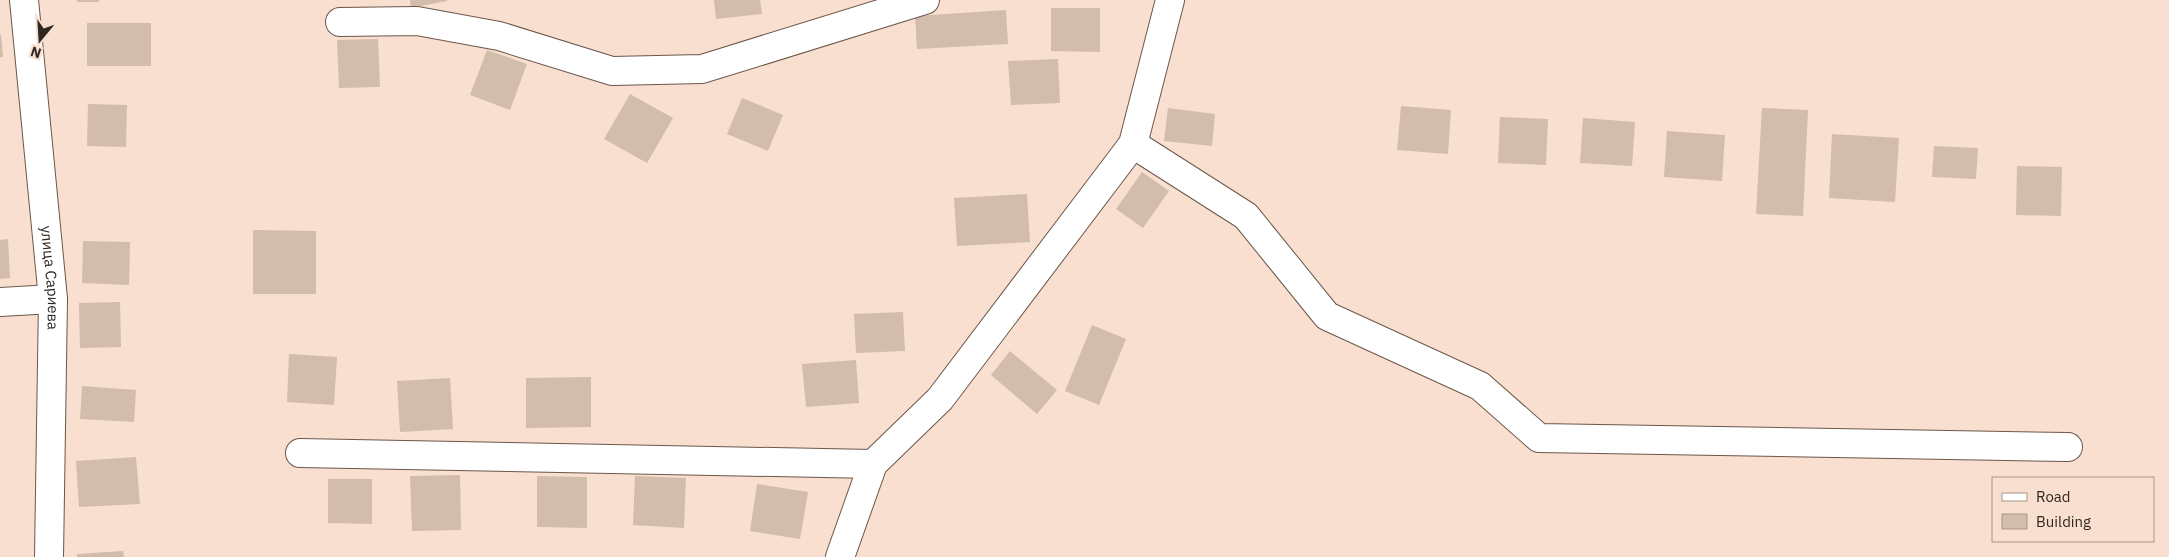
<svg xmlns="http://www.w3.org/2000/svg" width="2169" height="557" viewBox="0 0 2169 557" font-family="'IBM Plex Sans',sans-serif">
  <rect width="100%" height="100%" fill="#f8dfcf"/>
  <g fill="#d2bcab">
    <rect x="77" y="0" width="22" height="2"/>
    <path d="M410 0H447V1L411 8Z"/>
    <path d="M714 0H760L762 14 716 19Z"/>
    <path d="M1051 8H1100V52L1051 51Z"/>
    <path d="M1006 10 1008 44 917 49 915 16Z"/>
    <rect x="87" y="23" width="64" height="43"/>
    <path d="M0 35H1L3 57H0Z"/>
    <path d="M378 39 380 87 339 88 337 40Z"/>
    <path d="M487 50 527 64 510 110 470 95Z"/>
    <path d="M1058 59 1060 103 1011 105 1008 61Z"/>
    <path d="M630 94 673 118 647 163 604 139Z"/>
    <path d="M742 98 783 115 768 151 727 134Z"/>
    <path d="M88 104 127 105 126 147 87 146Z"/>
    <path d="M1401 106 1451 110 1448 154 1397 150Z"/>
    <path d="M1168 108 1215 114 1212 146 1164 141Z"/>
    <path d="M1762 108 1808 110 1803 216 1756 214Z"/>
    <path d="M1500 117 1548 119 1546 165 1498 163Z"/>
    <path d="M1583 118 1635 122 1632 166 1580 163Z"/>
    <path d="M1667 131 1725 135 1722 181 1664 177Z"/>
    <path d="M1832 134 1899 138 1895 202 1829 198Z"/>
    <path d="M1934 146 1978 148 1976 179 1932 177Z"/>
    <path d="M2017 166 2062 167 2061 216 2016 215Z"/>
    <path d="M1142 172 1169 191 1143 228 1116 209Z"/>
    <path d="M1027 194 1030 242 957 246 954 198Z"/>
    <path d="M253 230 316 231V294H253Z"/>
    <path d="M8 239 10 278 0 279V240Z"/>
    <path d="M83 241 130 242 129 285 82 283Z"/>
    <path d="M120 302 121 347 80 348 79 303Z"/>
    <path d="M903 312 905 351 856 353 854 314Z"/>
    <path d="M1092 325 1126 339 1099 405 1065 391Z"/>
    <path d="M1010 351 1057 390 1037 414 991 375Z"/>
    <path d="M289 354 337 357 334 405 287 402Z"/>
    <path d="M856 360 859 403 806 407 802 364Z"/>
    <path d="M591 377V427L526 428V378Z"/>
    <path d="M450 378 453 429 400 432 397 381Z"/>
    <path d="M82 386 136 390 134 422 80 419Z"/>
    <path d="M136 457 140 504 79 507 76 461Z"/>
    <path d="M460 475 461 530 412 531 410 476Z"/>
    <path d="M537 476 587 477V528L537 527Z"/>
    <path d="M635 476 686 478 684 528 633 525Z"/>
    <path d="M328 479H372V524L328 523Z"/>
    <path d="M757 484 808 492 800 539 750 531Z"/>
    <path d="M123 551 124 557H77V554Z"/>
  </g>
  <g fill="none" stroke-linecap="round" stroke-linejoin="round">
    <g stroke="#6c574a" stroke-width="30">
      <g id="minor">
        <path id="s1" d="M24 0 53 299 49 557"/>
        <path d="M340 22 417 21 499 36 612 71 702 69 925 0"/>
        <path d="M1133 144 1246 216 1327 316 1480 386 1539 438 2068 447"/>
        <path d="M0 302 53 299"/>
        <path d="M300 453 873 464"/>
        <path d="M840 557 873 464 940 399 1133 144 1170 0"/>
      </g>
    </g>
    <use href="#minor" stroke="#fff" stroke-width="28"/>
  </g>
  <g text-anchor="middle" stroke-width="4" stroke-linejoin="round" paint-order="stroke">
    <g font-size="15" fill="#302721" stroke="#f8dfcf">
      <text dy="5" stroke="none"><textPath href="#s1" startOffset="279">улица Сариева</textPath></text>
    </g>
  </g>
  <rect x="1992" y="477" width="162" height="65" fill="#f8dfcf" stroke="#a89589"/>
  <rect x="2002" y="493" width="25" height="8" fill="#ffffff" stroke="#a89589"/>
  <text x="2036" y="502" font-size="15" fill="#302721">Road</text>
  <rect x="2002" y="514" width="25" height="15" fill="#d2bcab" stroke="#a89589"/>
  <text x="2036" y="527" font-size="15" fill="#302721">Building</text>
  <g transform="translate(40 40) rotate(198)" stroke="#f8dfcf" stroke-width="4" paint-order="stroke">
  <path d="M0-4L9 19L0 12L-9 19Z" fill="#302721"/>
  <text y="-8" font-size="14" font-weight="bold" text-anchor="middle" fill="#302721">N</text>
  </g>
</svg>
